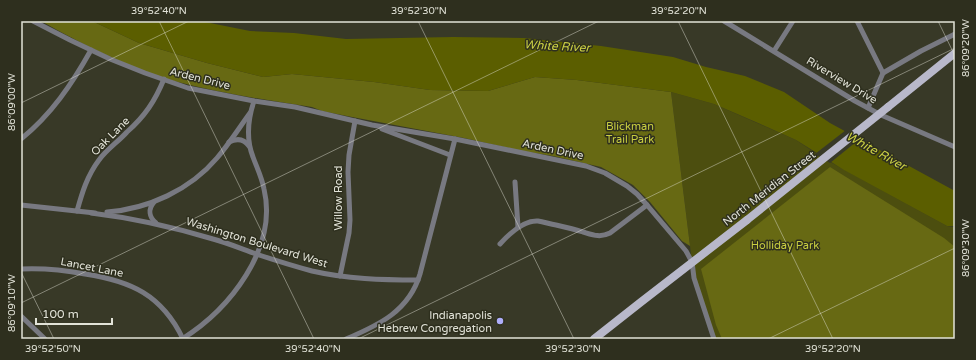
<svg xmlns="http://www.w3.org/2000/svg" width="976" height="360" viewBox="0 0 976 360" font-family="'Varela Round',sans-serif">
  <rect width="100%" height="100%" fill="#383927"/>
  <path fill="#4c4e0f" d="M671 92 714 104 796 140 823 158 947 226 955 227V339H715L705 313 692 262Z"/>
  <g fill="#676913">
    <path d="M41 21H92L139 43 207 63 263 77 292 74 374 82 430 90 488 91 535 77 577 80 671 92 690 246 682 241 650 202 633 185 601 167 553 156 522 151 464 138 352 117 322 111 312 107C266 100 219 93 174 81 129 68 82 44 41 21Z"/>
    <path d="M830 167 944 238 955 247V339H722L716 325 701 269Z"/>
  </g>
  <path fill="#5b5e00" d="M92 21H200L250 31 294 33 346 39 453 37 524 38 601 46 673 57 706 67 745 76 784 92 830 123 955 191V226H947L844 170 796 140 758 123 714 104 671 92 577 80 535 77 488 91 430 90 374 82 292 74 263 77 207 63 139 43Z"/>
  <path fill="#383927" d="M846 130 861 138 830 163 815 154Z"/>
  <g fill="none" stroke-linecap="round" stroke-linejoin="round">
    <g stroke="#787981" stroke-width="5">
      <path d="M33 21 70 40 110 59 145 73 188 88 254 101 295 107 372 125 455 139 586 166 605 173 627 186 637 194 647 205 686 251 692 262 694 278 714 339"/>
      <path d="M724 21 855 101 881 115 955 147"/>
      <path d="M857 21 883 73"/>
      <path d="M774 51 793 21"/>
      <path d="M868 108 883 73 921 51 955 34"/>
      <path d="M382 129 450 155"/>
      <path d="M21 139C51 115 72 84 91 50"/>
      <path d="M229 142C237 138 244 139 249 146"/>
      <path d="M515 182 518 227"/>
      <path d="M154 202C148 209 149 217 156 223"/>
      <path d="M21 205 95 213"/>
      <path d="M77 211C82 193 87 176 99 160 107 149 118 142 127 132 145 116 155 101 164 79"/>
      <path d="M107 212C148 209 190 190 217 158 229 144 239 128 250 113"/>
      <path d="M91 213C133 218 173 227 213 239 228 243 242 249 256 254 274 260 293 266 312 271 347 279 382 280 418 280"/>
      <path d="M500 244C509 234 523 220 538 221 544 222 550 224 556 225 565 227 574 229 583 232 593 235 600 238 610 233L647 205"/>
      <path d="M21 269C43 268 64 270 85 274 131 281 162 295 183 339"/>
      <path d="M340 276 349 233 350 220 348 172 349 155 355 121"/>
      <path d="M21 316 45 339"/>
      <path d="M182 339C230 309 278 248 264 189 262 178 257 168 253 157 246 139 248 119 254 101"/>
      <path d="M346 339C379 325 409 311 420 274L455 139"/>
    </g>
    <g stroke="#b8b8ca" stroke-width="8">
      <path d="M888 107 955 53"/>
      <path d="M594 339 641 302 747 220"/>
    </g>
    <path stroke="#b8b8ca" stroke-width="8" d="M747 220 888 107"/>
  </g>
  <path fill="none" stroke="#e2e3d8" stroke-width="1" stroke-opacity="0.45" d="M159 21 314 339M418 21 574 339M678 21 833 339M938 21 955 56M21 103 189 21M21 272 54 339M21 303 599 21M358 339 955 48M768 339 955 248"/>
  <circle fill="#aeaefa" stroke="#2e2f1e" stroke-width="1.5" cx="500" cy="321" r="4"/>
  <g text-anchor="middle" stroke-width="3" stroke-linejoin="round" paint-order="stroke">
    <g font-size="11" fill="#e2e3d8" stroke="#2e2f1e">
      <text transform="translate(200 78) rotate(14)" y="4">Arden Drive</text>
      <text transform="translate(842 80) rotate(31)" y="4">Riverview Drive</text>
      <text transform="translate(110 136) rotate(-45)" y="4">Oak Lane</text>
      <text transform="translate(553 149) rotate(12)" y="4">Arden Drive</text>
      <text transform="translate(769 188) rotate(-38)" y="4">North Meridian Street</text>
      <text transform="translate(338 198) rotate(-90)" y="4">Willow Road</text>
      <text transform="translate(257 242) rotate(17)" y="4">Washington Boulevard West</text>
      <text transform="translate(92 267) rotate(11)" y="4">Lancet Lane</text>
    </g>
    <g font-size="11" fill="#c9ce40" stroke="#2e2f1e">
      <text x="630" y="130">Blickman<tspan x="630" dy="13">Trail Park</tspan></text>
      <text x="785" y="249">Holliday Park</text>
    </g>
    <g font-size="11" fill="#e2e3d8" stroke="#2e2f1e" text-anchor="end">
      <text x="492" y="319">Indianapolis<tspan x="492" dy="13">Hebrew Congregation</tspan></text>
    </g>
    <g font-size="12" font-style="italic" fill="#ccd144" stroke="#2e2f1e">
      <text transform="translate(557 46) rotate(3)" y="4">White River</text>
      <text transform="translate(876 151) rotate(29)" y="4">White River</text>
    </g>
  </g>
  <rect width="976" height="360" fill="none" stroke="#2e2f1e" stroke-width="44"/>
  <path d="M36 318v6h76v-6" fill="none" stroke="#e2e3d8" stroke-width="2"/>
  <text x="42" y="318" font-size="12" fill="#e2e3d8" stroke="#2e2f1e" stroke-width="3" paint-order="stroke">100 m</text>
  <rect x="22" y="22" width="932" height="316" fill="none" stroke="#e2e3d8" stroke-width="1.5"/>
  <g font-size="10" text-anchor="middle" fill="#e2e3d8">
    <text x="159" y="14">39°52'40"N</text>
    <text x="419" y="14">39°52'30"N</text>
    <text x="679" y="14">39°52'20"N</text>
    <text transform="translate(965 48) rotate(-90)" y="4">86°09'20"W</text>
    <text transform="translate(11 102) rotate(-90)" y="4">86°09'00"W</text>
    <text transform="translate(965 248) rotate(-90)" y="4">86°09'30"W</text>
    <text transform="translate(11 303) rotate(-90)" y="4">86°09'10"W</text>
    <text x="53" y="352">39°52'50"N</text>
    <text x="313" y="352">39°52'40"N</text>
    <text x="573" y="352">39°52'30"N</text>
    <text x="833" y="352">39°52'20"N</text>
  </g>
</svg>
